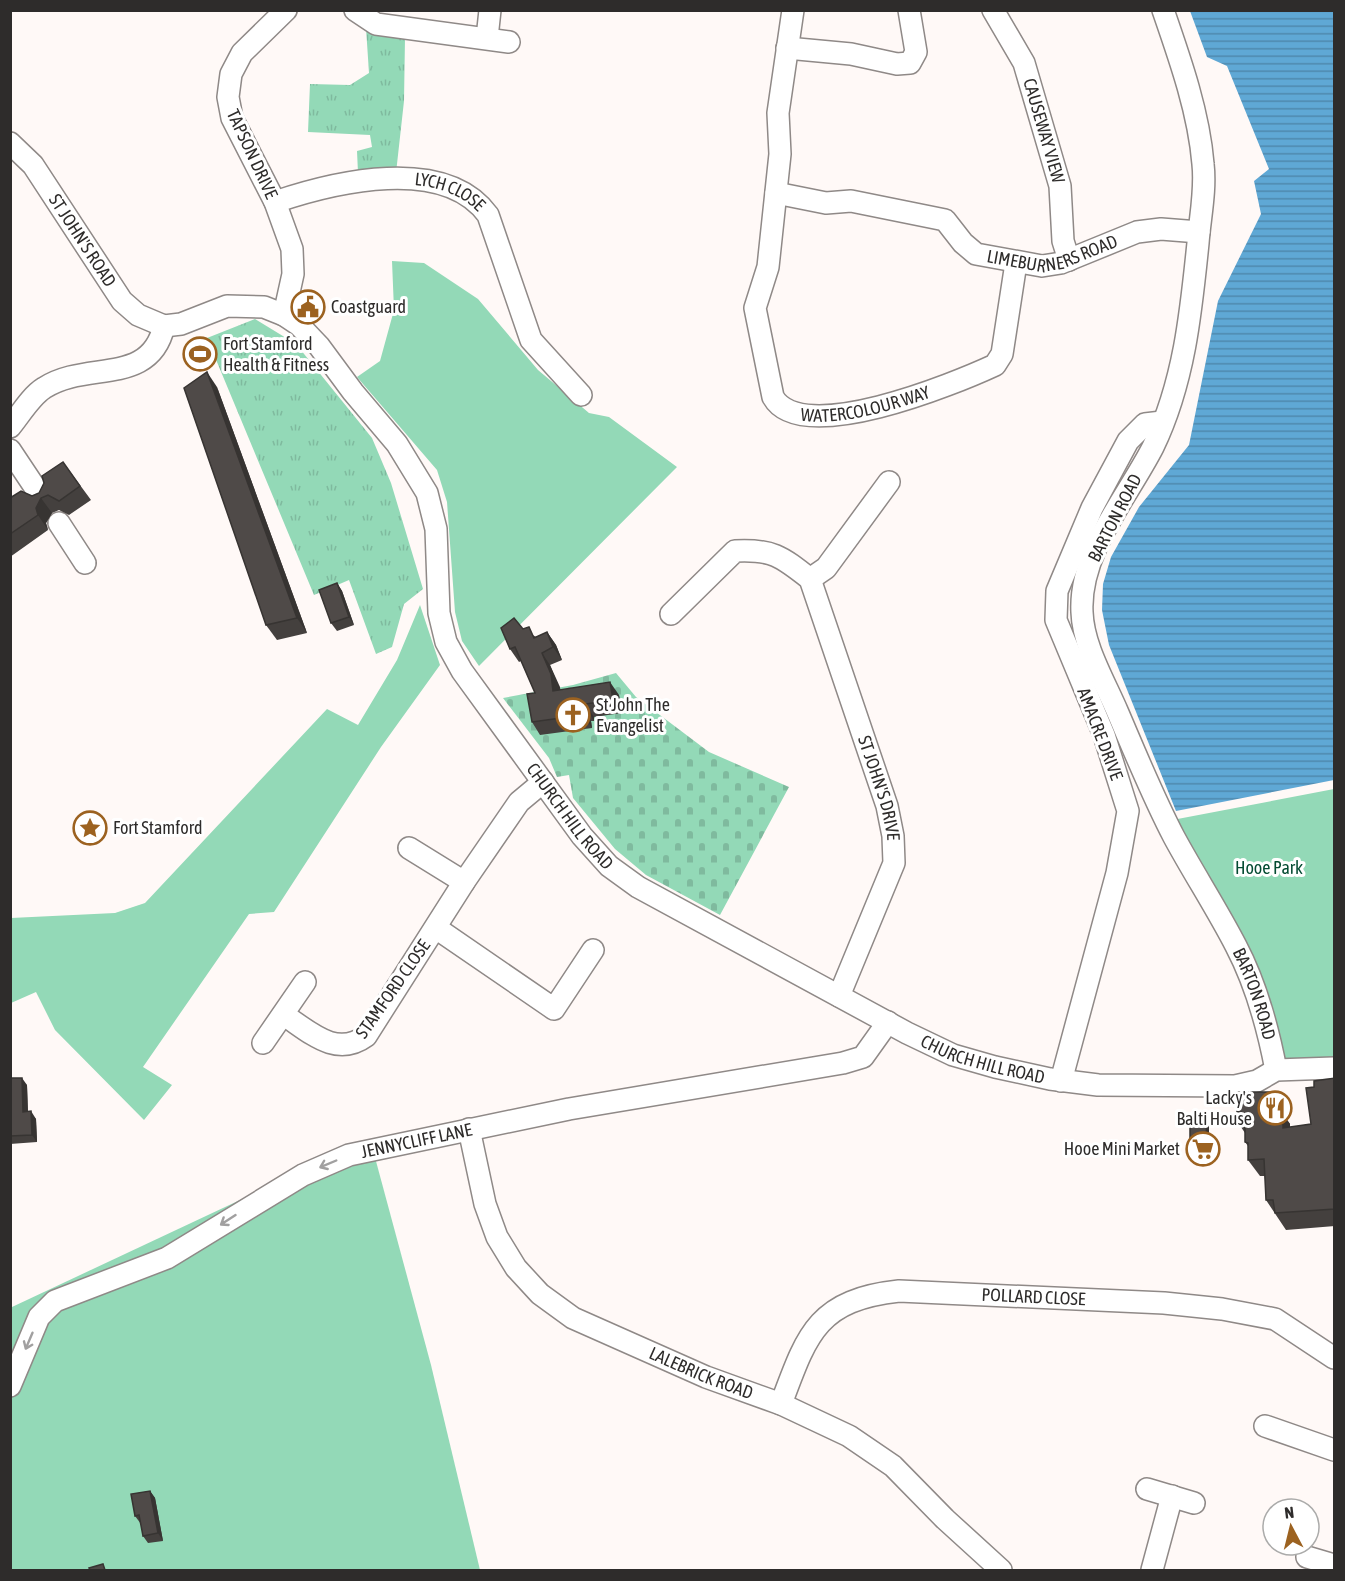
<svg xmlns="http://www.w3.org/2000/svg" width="1345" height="1581" viewBox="0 0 1345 1581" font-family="'Asap Condensed',sans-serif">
  <defs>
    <pattern id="grass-tufts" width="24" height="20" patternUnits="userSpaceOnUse" patternTransform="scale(1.5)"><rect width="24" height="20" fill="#93d9b7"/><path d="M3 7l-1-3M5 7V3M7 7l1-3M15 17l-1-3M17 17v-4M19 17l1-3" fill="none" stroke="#7fba9e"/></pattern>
    <pattern id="cemetery-stones" width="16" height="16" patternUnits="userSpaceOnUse" patternTransform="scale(1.5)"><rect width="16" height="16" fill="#93d9b7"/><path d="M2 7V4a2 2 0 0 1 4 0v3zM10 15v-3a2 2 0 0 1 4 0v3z" fill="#7fba9e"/></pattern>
    <pattern id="water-rules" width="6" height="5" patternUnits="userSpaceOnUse" patternTransform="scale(1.5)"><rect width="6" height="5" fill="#5fa8d5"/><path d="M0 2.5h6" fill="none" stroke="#4f89ad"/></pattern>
  </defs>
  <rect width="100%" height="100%" fill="#fff9f7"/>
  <g fill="url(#grass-tufts)">
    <path d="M366 28 405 38 404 101 396 173H358L357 151 372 147 370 135 308 132 310 84 350 85 369 73Z"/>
    <path d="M255 319 296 344 372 438 391 483 423 589 404 604 392 647 376 654 349 580 314 595 207 338Z"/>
  </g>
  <path fill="url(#cemetery-stones)" d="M616 673 636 697 709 752 789 787 720 915 646 875 615 849 573 798 569 775 557 777 549 758 503 698 573 685Z"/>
  <g fill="#93d9b7">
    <path d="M392 261 424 263 478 299 538 370 589 413 609 417 677 467 479 666 462 641 455 612 447 502 437 470 357 377 380 361 394 310Z"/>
    <path d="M420 605 440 665 381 747 274 912 249 914 143 1067 172 1085 144 1120 55 1030 36 992 11 1003V918L115 913 145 903 327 709 358 725 397 660Z"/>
    <path d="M1334 789V1068L1276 1070 1271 1043 1167 821Z"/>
    <path d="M370 1139 431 1365 480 1570H11L12 1307Z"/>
  </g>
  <path fill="url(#water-rules)" d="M1190 11H1334V780L1176 811 1109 645 1102 610 1103 584 1111 557 1139 507 1189 445 1218 301 1261 214 1254 181 1269 169 1227 66 1207 57Z"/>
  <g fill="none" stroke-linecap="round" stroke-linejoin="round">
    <g stroke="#8f8987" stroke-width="24">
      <g id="minor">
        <path d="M355 10 376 24 509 42"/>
        <path id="s1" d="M793 10 778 113 780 154 768 267 755 308 773 397C801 447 954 384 995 365L1002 354 1016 263"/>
        <path id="s2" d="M993 10 1024 63 1060 186 1063 241 1069 260"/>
        <path id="s3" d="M1163 10C1180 59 1199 113 1203 164 1206 190 1200 217 1198 243 1191 313 1184 383 1153 447 1127 498 1079 552 1082 612 1083 646 1105 682 1118 713 1136 755 1153 797 1174 837 1194 874 1217 909 1236 946 1256 984 1268 1028 1276 1070"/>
        <path d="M487 38 490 10"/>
        <path d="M787 48 851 54 897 64 910 63 916 52 909 10"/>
        <path id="s4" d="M10 143 33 165 122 301 138 315 164 326"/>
        <path id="s5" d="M776 193 826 203 851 201 945 220 963 243 976 254 1042 266 1061 263 1137 232 1161 229 1199 232"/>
        <path id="s6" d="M275 202C334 182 444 155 488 215L531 340 581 395"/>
        <path d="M284 315 293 274 292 249 275 202 232 118 228 97 231 74 242 53 286 10"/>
        <path id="s7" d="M164 326 181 324 227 306 264 307 284 315 299 325 319 346 353 392 397 444 427 493 436 529 439 613 446 642 462 671 582 836 609 866 638 887 907 1033 953 1055 995 1067 1050 1079 1098 1085 1235 1086 1257 1081 1276 1070 1334 1068"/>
        <path d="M10 427C20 415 31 396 44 388 87 360 150 387 164 326"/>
        <path d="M10 450 42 498"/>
        <path d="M59 523 85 563"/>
        <path d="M810 579 826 568 889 482"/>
        <path id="s8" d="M671 614 735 551C772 549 781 556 810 579L887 806 893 836 894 863 839 996"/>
        <path d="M409 848 464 882"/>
        <path d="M436 928 554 1009 593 950"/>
        <path d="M284 1015C310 1032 336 1058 366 1036L464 882 519 802 543 782"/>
        <path d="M263 1043 305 982"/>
        <path d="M1061 1081 1117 873 1128 811 1104 735 1056 620 1057 591 1092 508 1128 441 1145 424 1162 422"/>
        <path id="s9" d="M469 1129 485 1204 497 1237 516 1268 540 1294 573 1318 706 1377 781 1404 849 1436 893 1466 945 1519 1001 1570"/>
        <path id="s10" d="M10 1386 39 1317 55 1301 167 1258 303 1175 349 1155 569 1109 843 1063 863 1057 888 1022"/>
        <path id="s11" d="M781 1404C807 1334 817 1300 899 1291L1164 1303 1222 1309 1275 1319 1334 1358"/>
        <path d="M1265 1426 1334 1450"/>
        <path d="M1147 1489 1194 1503"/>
        <path d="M1307 1557 1334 1565"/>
        <path d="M1152 1570 1172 1496"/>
      </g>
    </g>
    <use href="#minor" stroke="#fff" stroke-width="21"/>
  </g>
  <g fill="#44403e">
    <path d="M217 387 307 633 277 640 266 625Z"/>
    <path d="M63 462 91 500 69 515 59 510 52 513 46 523 48 530 10 557V498L32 496 39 493Z"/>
    <path d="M337 583 342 591 354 625 337 631 331 623Z"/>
    <path d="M523 629 536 637 547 632 556 645 562 660 550 665 560 690 619 695 622 713 594 717V721H591L592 728 540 735 532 722 535 693 521 661 519 662 510 649Z"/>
    <path d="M10 1078 27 1085 28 1111 36 1119 37 1142 10 1144Z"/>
    <path d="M1335 1078V1226L1286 1230 1266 1200 1265 1176H1260L1248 1160V1146L1245 1142V1133L1241 1127V1117L1237 1112 1284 1108 1285 1117 1290 1124V1127L1311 1124 1314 1087Z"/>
    <path d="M1209 1120V1155H1196L1193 1151V1143L1190 1140Z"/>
    <path d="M150 1491 155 1498 163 1541 148 1543 143 1536 141 1524 135 1516Z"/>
  </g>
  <g fill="#373432">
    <path d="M207 372 217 387 307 633 297 618Z"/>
    <path d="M41 498 52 513 46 523 48 530 38 515 36 508Z"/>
    <path d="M337 583 342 591 354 625 349 617Z"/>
    <path d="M547 632 556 645 562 660 553 647Z"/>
    <path d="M542 653 550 665 560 687 562 703 553 691Z"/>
    <path d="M610 682 619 695 622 713 613 700Z"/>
    <path d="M585 704 594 717V721L586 708Z"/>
    <path d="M582 709 591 721 592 728 583 715Z"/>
    <path d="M22 1078 27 1085 28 1119 23 1112Z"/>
    <path d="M1273 1092 1284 1108 1285 1117 1290 1124V1134L1279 1124 1274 1108Z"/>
    <path d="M31 1111 36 1119 37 1142 32 1135Z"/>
    <path d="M1206 1116 1209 1120V1155L1207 1151Z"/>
    <path d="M150 1491 155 1498 163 1541 158 1533Z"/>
  </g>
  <g fill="#4f4a48" stroke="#373432" stroke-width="1.5">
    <path d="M207 372 297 618 266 625 184 388Z"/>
    <path d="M63 462 80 486 59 501 48 495 41 498 36 508 38 515 10 534V498L21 491 32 496 39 493 44 483 42 476Z"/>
    <path d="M337 583 349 617 331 623 319 590Z"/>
    <path d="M514 618 523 629 529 627 534 638 547 632 553 647 542 653 551 674 553 691 610 682 613 700 585 704 586 708 582 709 583 715 532 722 527 694 535 693 515 647 510 649 501 628Z"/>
    <path d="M10 1078H22L23 1112 31 1111 32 1135 10 1136Z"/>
    <path d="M1335 1078V1209L1275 1213 1273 1200H1266L1264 1159 1248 1160V1143L1245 1142V1127H1241V1112H1237V1092H1273L1274 1108H1278L1279 1124H1283V1128L1311 1124 1306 1088 1314 1087V1081Z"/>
    <path d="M1190 1116H1206L1207 1151H1193V1140H1190Z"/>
    <path d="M150 1491 158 1533 143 1536 139 1515 135 1516 131 1494Z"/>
    <path d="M103 1564 105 1570H90L89 1568Z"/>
  </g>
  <defs><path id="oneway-shaft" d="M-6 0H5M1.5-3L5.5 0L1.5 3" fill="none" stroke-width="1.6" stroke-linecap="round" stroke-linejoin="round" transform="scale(1.5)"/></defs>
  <g stroke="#a1a0a0">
    <use href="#oneway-shaft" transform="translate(328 1164) rotate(157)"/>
    <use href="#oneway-shaft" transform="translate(228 1220) rotate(147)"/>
    <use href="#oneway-shaft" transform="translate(29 1341) rotate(113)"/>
  </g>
  <defs>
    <g id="civic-ring" transform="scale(1.725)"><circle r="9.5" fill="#fff" stroke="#9c6220" stroke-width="1.5"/><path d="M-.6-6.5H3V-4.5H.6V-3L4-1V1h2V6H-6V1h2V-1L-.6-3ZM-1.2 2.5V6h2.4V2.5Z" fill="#9c6220"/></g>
    <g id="stadium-ring" transform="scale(1.725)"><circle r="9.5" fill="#fff" stroke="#9c6220" stroke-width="1.5"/><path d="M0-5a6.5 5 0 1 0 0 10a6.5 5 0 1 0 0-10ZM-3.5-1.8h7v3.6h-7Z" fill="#9c6220"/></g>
    <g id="church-ring" transform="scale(1.725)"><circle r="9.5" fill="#fff" stroke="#9c6220" stroke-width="1.5"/><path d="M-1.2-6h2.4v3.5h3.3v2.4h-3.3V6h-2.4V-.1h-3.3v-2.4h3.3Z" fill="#9c6220"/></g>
    <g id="sight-ring" transform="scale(1.725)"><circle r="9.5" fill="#fff" stroke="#9c6220" stroke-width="1.5"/><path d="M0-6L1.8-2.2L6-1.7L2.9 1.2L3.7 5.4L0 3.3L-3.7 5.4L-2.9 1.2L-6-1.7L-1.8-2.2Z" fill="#9c6220"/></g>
    <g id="restaurant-ring" transform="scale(1.725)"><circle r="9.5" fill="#fff" stroke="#9c6220" stroke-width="1.5"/><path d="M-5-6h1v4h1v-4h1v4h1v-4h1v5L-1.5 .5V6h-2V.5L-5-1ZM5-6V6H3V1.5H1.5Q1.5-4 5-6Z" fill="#9c6220"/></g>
    <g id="supermarket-ring" transform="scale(1.725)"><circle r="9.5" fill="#fff" stroke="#9c6220" stroke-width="1.5"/><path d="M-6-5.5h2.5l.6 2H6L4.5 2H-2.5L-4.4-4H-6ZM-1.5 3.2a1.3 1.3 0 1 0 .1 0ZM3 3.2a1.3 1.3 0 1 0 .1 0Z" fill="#9c6220"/></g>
  </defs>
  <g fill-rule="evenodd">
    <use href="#civic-ring" x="308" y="307"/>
    <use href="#stadium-ring" x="200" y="354"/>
    <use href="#church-ring" x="573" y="715"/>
    <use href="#sight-ring" x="90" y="828"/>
    <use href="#restaurant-ring" x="1275" y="1108"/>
    <use href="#supermarket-ring" x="1203" y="1149"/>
  </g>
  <g text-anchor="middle" stroke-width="6" stroke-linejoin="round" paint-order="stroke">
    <g font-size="18" fill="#2e2c2b" stroke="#fff">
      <text dy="6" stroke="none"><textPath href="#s2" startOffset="132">CAUSEWAY VIEW</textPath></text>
      <text transform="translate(252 154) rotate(65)" y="6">TAPSON DRIVE</text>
      <text dy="6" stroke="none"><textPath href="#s6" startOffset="180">LYCH CLOSE</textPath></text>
      <text dy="6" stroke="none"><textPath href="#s4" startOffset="122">ST JOHN'S ROAD</textPath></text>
      <text dy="6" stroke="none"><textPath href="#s5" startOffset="297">LIMEBURNERS ROAD</textPath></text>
      <text dy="6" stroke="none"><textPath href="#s1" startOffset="492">WATERCOLOUR WAY</textPath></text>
      <text transform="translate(1115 518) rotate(-63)" y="6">BARTON ROAD</text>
      <text transform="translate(1100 734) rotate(69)" y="6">AMACRE DRIVE</text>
      <text dy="6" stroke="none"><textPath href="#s8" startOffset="393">ST JOHN'S DRIVE</textPath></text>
      <text dy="6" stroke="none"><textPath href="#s7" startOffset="720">CHURCH HILL ROAD</textPath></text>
      <text transform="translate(393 989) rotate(-55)" y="6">STAMFORD CLOSE</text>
      <text dy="6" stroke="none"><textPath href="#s3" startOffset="1052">BARTON ROAD</textPath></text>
      <text dy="6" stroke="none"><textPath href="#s7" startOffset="1206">CHURCH HILL ROAD</textPath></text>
      <text dy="6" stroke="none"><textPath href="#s10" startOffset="496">JENNYCLIFF LANE</textPath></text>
      <text dy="6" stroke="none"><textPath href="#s11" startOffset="312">POLLARD CLOSE</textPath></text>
      <text dy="6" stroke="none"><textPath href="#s9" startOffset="364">LALEBRICK ROAD</textPath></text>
    </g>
    <g font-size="18" fill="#2e2c2b" stroke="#fff" text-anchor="start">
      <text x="331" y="313">Coastguard</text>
      <text x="223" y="350">Fort Stamford<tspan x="223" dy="21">Health &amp; Fitness</tspan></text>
      <text x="596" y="711">St John The<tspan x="596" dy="21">Evangelist</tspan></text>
      <text x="113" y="834">Fort Stamford</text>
      <text x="1252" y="1104" text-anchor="end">Lacky's<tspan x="1252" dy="21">Balti House</tspan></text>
      <text x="1180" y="1155" text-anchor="end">Hooe Mini Market</text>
    </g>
    <g font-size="18" fill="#044b32" stroke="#fff">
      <text x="1269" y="874">Hooe Park</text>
    </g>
  </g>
  <rect width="1345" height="1581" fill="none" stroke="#2e2c2b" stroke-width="24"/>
  <g transform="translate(1291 1527) rotate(353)"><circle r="28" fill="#ffffff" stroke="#ababaa" stroke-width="1.5"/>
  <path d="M0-4.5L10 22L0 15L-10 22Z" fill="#9c6220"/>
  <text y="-9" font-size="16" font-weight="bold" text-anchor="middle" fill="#2e2c2b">N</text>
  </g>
</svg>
